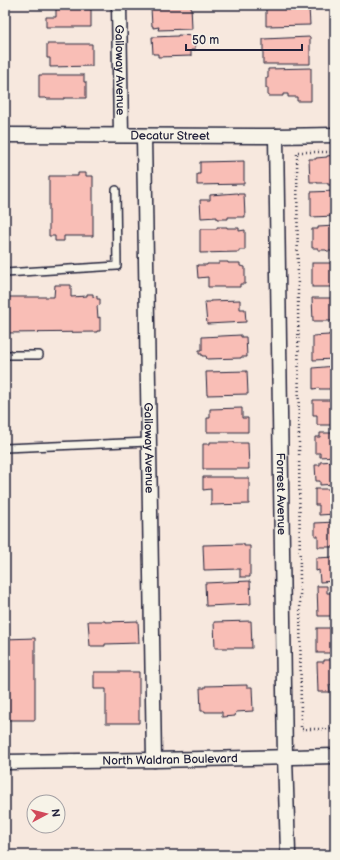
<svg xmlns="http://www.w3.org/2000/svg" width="340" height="860" viewBox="0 0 340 860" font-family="'Balsamiq Sans',sans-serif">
  <rect width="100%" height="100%" fill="#f7e8de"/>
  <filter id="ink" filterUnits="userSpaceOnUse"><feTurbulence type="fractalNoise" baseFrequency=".025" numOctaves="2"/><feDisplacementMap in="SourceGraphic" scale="8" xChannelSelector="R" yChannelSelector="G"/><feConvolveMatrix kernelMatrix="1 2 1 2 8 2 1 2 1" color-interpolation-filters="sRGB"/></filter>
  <g filter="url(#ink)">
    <g fill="#f9beb6" stroke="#22223b">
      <path d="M180 5H191L192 29 158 30 159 27 153 28V26H152L151 8 158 7V6Z"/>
      <path d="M266 5H304V8H309L310 25 266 26Z"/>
      <path d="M85 8V9H91V27H46V17H56V9Z"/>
      <path d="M178 35 195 36V50H191V56L158 57V54H153L152 37 178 36Z"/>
      <path d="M310 37V64H263V39Z"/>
      <path d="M47 44H92V66L50 67V58H47Z"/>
      <path d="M311 68V101H297V97H288V94H283V96H268V88H266V78H268V69Z"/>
      <path d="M39 75H84V82H86V98H64V99H47L46 98H39Z"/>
      <path d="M335 155V185H328V183H317V182H310L309 159H316V158L327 157V156Z"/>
      <path d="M244 161V184L197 185V174H200V162Z"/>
      <path d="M78 173H86V176H93V236H64V241H55V236H49V176H78Z"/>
      <path d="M335 191V216L311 217V192Z"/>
      <path d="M237 193 238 194H244L245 217H228V219H217V217L201 218 200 200H210V195Z"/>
      <path d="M335 226V251H327L326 250H318V248H312V229H318V227Z"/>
      <path d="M217 227H227V228H239V231L245 230V250H239V252L200 253V229H217Z"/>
      <path d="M219 262H228V263H240V266L245 267V284H240V287H208V277L198 278 197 265H207V264H219Z"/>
      <rect x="312" y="263" width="23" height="24"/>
      <path d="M55 285H71V297L87 296V294H93V297L97 296V299H100V305L97 306 98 318 100 317V331H97V332L5 333V297H54Z"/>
      <path d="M312 298H335V321H313Z"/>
      <path d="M240 300V309H245L246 322 207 324 205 302H210V301Z"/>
      <path d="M329 334H335V359L313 360V336L329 335Z"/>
      <path d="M241 335V337H246L247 357H241V358L207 359 206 356H202V354H199V350H202V337Z"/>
      <path d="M335 366V389H319V388L313 389V368Z"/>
      <path d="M247 371 248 394 207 395 206 372Z"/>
      <path d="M313 400H335V425H317V415H313Z"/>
      <path d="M242 408V418H248V432H207V418H210V409Z"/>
      <path d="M320 433H335V456L320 457V453H315V437H320Z"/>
      <path d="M210 442H234V443H248L249 469H203V444H210Z"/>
      <path d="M335 461V484L320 485V481H316L315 465H320V462Z"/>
      <path d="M203 477H234V478H249V504L211 505V489L203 490Z"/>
      <path d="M315 489H335V514L319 515V505H315Z"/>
      <path d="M335 522V547H318V536H315V523Z"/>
      <path d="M244 544V546H250V577H240V569L204 570 203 545Z"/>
      <path d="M335 557V581L320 582 319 570 316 571V558Z"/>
      <path d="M250 581 251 604 206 606 205 583Z"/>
      <path d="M317 586H327V593H335V616H318Z"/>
      <path d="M88 621H105V622L138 621 139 643 105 644V646H90Z"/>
      <path d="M251 621 252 648H215L214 622Z"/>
      <rect x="317" y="628" width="18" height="25"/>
      <path d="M35 638V720H5V639Z"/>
      <path d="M324 660H335V685H329L330 692H318L317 662H324Z"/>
      <path d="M94 672H139V723H106V689H94Z"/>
      <path d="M247 685V687H252L253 711 236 712 235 716 222 717V712H205V711H201L200 688H205V686Z"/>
    </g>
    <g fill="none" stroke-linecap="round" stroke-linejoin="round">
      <g stroke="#22223b" stroke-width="10">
        <g id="service">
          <path d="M5 273 117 266 116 190"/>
          <path d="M5 355H39"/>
          <path d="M5 448 149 442"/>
        </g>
      </g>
      <g stroke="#22223b" stroke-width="17">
        <g id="minor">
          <path id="s1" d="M119 5 121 135"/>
          <path id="s2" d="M5 135 276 136 335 135"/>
          <path id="s3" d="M144 136 154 760"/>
          <path id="s4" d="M276 136 285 757 288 852"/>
          <path id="s5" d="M5 762 154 760 335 756"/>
        </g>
      </g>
      <path stroke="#22223b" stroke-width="2.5" stroke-dasharray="1 3" stroke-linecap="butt" d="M335 152H297L301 729H335"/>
      <use href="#service" stroke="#f7f3e8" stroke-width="7"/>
      <use href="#minor" stroke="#f7f3e8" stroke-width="14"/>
    </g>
  </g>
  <g text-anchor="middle" stroke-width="3.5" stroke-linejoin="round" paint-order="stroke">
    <g font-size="12" fill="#22223b" stroke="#f7f3e8">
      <text dy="4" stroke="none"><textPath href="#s1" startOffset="65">Galloway Avenue</textPath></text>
      <text dy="4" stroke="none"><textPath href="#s2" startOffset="165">Decatur Street</textPath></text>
      <text dy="4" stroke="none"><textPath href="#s3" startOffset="312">Galloway Avenue</textPath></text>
      <text dy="4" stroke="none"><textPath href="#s4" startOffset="358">Forrest Avenue</textPath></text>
      <text dy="4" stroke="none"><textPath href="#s5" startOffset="165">North Waldran Boulevard</textPath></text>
    </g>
  </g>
  <rect width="340" height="860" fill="none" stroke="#f7f3e8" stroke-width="20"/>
  <rect x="10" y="10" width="320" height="840" fill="none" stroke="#22223b" stroke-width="1.5" filter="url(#ink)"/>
  <g transform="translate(46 814) rotate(83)"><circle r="19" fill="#f7f3e8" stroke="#a29fa3"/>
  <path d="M0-3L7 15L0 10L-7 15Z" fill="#d1495b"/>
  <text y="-6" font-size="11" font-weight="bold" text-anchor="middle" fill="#22223b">N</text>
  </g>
  <path d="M186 44v6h116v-6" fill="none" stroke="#22223b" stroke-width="2"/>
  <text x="192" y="44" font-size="12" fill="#22223b" stroke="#f7f3e8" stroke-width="3" paint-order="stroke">50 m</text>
</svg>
